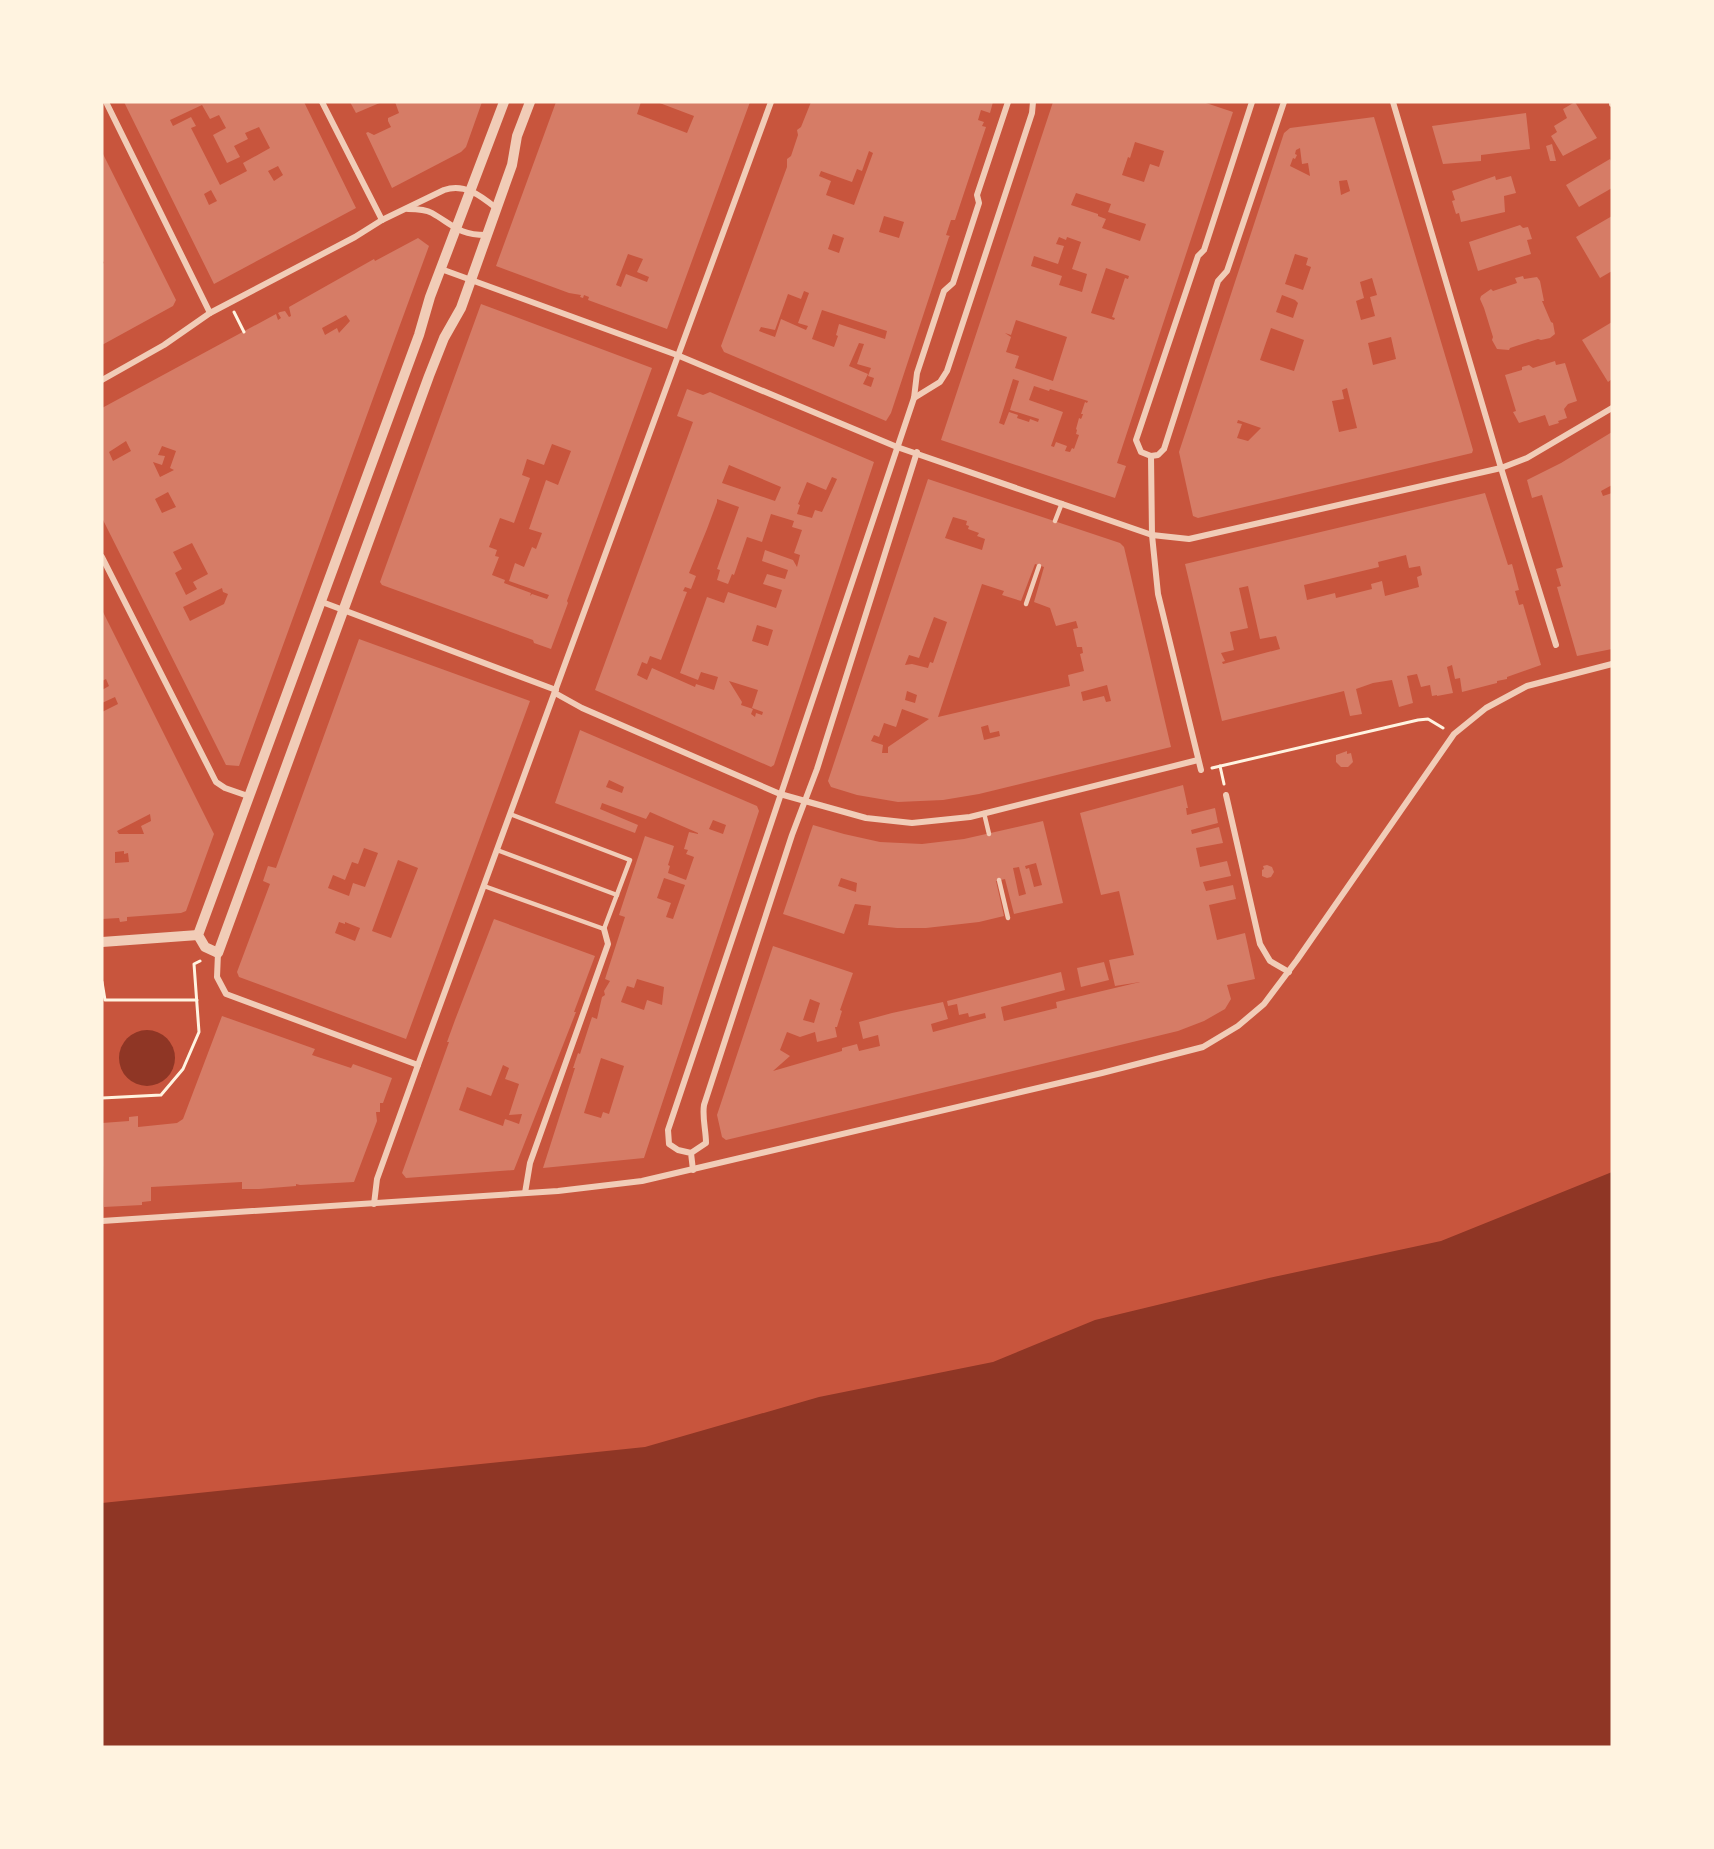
<svg xmlns="http://www.w3.org/2000/svg" width="1714" height="1849" viewBox="0 0 1714 1849" font-family="Commissioner,sans-serif">
  <rect width="100%" height="100%" fill="#c8553d"/>
  <g fill="#8f3625">
    <circle cx="147" cy="1058" r="28"/>
    <path d="M1612 1172V1747H102V1503L645 1447 819 1397 993 1362 1095 1320 1269 1278 1441 1241Z"/>
  </g>
  <g fill="#d67c66" fill-rule="evenodd">
    <path d="M124 102H304L356 208 214 284ZM202 105 210 119 219 115 226 128 213 135 227 163 240 157 234 146 248 139 245 133 259 127 270 148 243 163 247 171 220 185 191 128 196 126 191 117 173 126 170 120ZM278 166 283 175 274 181 268 171ZM211 190 217 201 209 205 204 194Z"/>
    <path d="M350 102H382L356 113Z"/>
    <path d="M395 102H482L466 147 461 152 392 188 366 133 368 132 374 135 391 127 388 121V118L399 113Z"/>
    <path d="M556 102H641L637 114 687 133 694 116 657 102H750L667 329 588 300 589 297 584 295 583 298 580 297 581 295 569 293 496 266ZM628 254 643 259 637 272 649 277 647 282 626 274 621 287 616 285Z"/>
    <path d="M811 102H993L990 113 981 110 978 120 984 122 982 126 986 127 955 220H951L946 235 950 236 949 237 891 413 886 421 724 352 721 346 787 167V159L791 156 798 135 797 130 801 127ZM869 151 873 153 854 205 826 195 831 181 819 176 821 171 852 182 857 169 862 171ZM884 216 904 222 899 238 879 232ZM833 234 844 238 839 253 828 249ZM804 291 809 293 798 323 808 326 806 330 781 319 775 337 759 331 761 327 775 330 788 294 801 299ZM822 310 887 331 885 339 839 324 836 335 838 336 834 347 812 339ZM859 343 864 344 857 364 871 368 868 376 874 378 871 387 863 384 868 374 849 366Z"/>
    <path d="M1053 102H1203L1233 112 1117 463 1126 466 1115 498 941 440ZM1135 142 1164 151 1159 167 1150 164 1144 182 1122 175 1128 157 1130 158ZM1076 193 1111 204 1108 212 1146 224 1140 241 1102 228 1106 219 1098 216V214L1071 205ZM1059 237 1066 240 1067 237 1081 242 1072 269 1087 274 1082 292 1059 285 1062 276 1031 266 1034 256 1058 264 1064 246 1056 244ZM1106 268 1129 276 1128 279 1125 278 1112 317 1115 318 1114 320 1091 313ZM1016 320 1067 337 1053 381 1015 368 1019 356 1006 352 1011 337 1005 333 1011 335ZM1013 379 1019 381 1010 410 1039 419 1038 422 1030 419 1029 422 1017 418 1018 415 1009 412 1004 425 999 423ZM1034 386 1049 391 1050 389 1088 401 1087 403 1085 402 1081 414H1083L1082 417 1081 419 1079 418 1076 429 1077 430 1076 434 1079 435 1074 449 1072 448 1070 452 1065 451 1067 446 1056 442 1054 447 1051 446 1063 412 1029 400Z"/>
    <path d="M1575 102 1597 138 1563 156 1551 136 1557 132 1554 126 1567 118 1563 109Z"/>
    <path d="M1526 113 1530 149 1481 155V161L1443 164 1432 126Z"/>
    <path d="M1374 117 1459 402 1473 450 1472 453 1198 518 1193 516 1179 452 1284 133 1290 128ZM1300 148 1302 164 1308 163 1310 176 1290 166 1293 158 1295 159 1297 155 1295 154 1296 150ZM1347 180 1350 191 1341 195 1339 181ZM1295 254 1308 258 1306 265 1311 267 1303 290 1285 284ZM1372 278 1377 295 1370 297 1375 316 1361 320 1356 301 1364 298 1360 282ZM1282 295 1295 300 1298 303 1293 318 1276 312ZM1271 328 1304 340 1294 371 1260 360ZM1391 337 1396 359 1373 365 1368 343ZM1347 388 1357 428 1339 432 1332 401 1344 399 1342 390ZM1238 420 1261 428 1248 441 1237 438 1242 424 1237 423Z"/>
    <path d="M1552 144 1556 161H1550L1546 146Z"/>
    <path d="M102 152 176 300 173 306 102 345V264L104 263 102 259Z"/>
    <path d="M1610 159 1612 163V188L1579 207 1566 185Z"/>
    <path d="M1495 176 1496 180 1511 176 1516 193 1504 196 1505 212 1461 222 1459 213 1456 214 1452 201 1455 200 1452 191Z"/>
    <path d="M1612 216V271L1600 278 1576 237Z"/>
    <path d="M1520 225 1523 228 1528 227 1532 239 1527 240 1531 254 1478 271 1469 242Z"/>
    <path d="M418 238 429 246 375 393 239 766 226 765 102 518V408L276 314 278 320 281 318 278 313 280 312 285 311 289 317 291 316 289 307 374 259 375 261ZM346 315 350 321 339 333 337 328 325 335 322 328ZM126 441 131 451 113 461 109 452ZM162 446 176 451 170 468 174 470 160 477 153 462 162 465 165 456 158 455ZM168 492 176 507 162 513 155 499ZM192 543 208 574 193 582 197 589 186 595 175 573 182 569 173 552ZM222 588 223 592 228 594 224 604 190 621 183 607Z"/>
    <path d="M1523 276 1524 279 1537 277 1540 281 1544 301H1542L1551 322 1553 323 1555 334 1550 338 1541 340 1538 339 1510 348 1509 350 1497 349 1492 340 1493 337 1484 308 1480 299 1481 296 1491 289 1493 291 1517 283 1515 278Z"/>
    <path d="M481 304 652 368 567 601 568 603 551 649 534 643 533 640 382 585 380 582ZM552 444 571 451 558 485 546 480 529 529 542 533 536 549 532 547 524 567 515 563 509 581 549 595 547 599 532 594 530 596 531 593 504 583 505 580 492 575 499 557 495 556 497 550 489 547 500 518 514 523 530 478 522 475 527 459 544 465Z"/>
    <path d="M1612 322V379L1608 382 1582 340Z"/>
    <path d="M1555 361 1556 365 1565 363 1577 401 1568 404 1564 409 1567 418 1558 421 1559 423 1549 426 1545 415 1519 423 1513 412 1516 411 1505 375 1522 370V367L1529 365 1533 368Z"/>
    <path d="M687 389 703 395 710 392 874 462 774 765 771 767 595 690 693 422 677 416ZM729 465 781 487 775 501 722 483ZM832 477 837 479 822 512 815 510 812 518 797 514 800 505 798 504 807 482 826 490ZM717 499 739 507 717 569 720 570 717 580 728 584 732 574 734 575 747 537 762 542 771 514 794 521 792 527 802 530 794 553 800 555 797 567 793 560 765 550 762 561 788 570 785 579 767 574 763 584 782 590 776 608 728 592 724 603 707 597 680 673 698 680 701 672 718 677 714 690 696 684 695 687 652 668 647 680 637 675 642 662 647 664 650 656 661 660 687 592 683 591 685 587 691 589 696 576 689 573 707 529 717 502ZM757 625 773 630 768 646 752 641ZM729 681 758 690 752 708 763 712 762 715 756 713 755 717 751 714 753 709 741 705 742 702Z"/>
    <path d="M1612 432V485L1601 491 1603 496 1612 493V649L1577 656 1557 587 1561 586 1556 569 1563 567 1542 495 1532 498 1527 480 1561 463Z"/>
    <path d="M928 479 1120 543 1124 547 1171 747 979 794 943 800 898 802 857 795 831 787 828 781ZM953 517 967 521 966 525 969 526 968 529 979 533 977 536 985 539 982 550 945 538ZM1035 564 1044 567 1034 602 1050 608 1056 626 1076 621 1078 628 1073 629 1077 647H1082L1083 653 1080 654 1084 671 1068 675 1070 686 938 717 982 584 1004 591 1002 595 1021 601ZM934 617 947 622 933 663 930 662 928 668 912 664 905 665 909 655 919 658ZM1107 685 1111 701 1106 702 1104 696 1083 701 1081 692ZM907 691 917 695 915 703 905 700ZM902 709 929 719 888 747V753H882L883 745 871 741 874 735 879 737 884 723 896 727ZM988 725 990 733 999 731 1000 736 984 740 981 727Z"/>
    <path d="M1485 493 1508 565 1512 564 1519 590 1515 591 1519 605 1523 604 1541 665 1507 677V679L1497 681V683L1462 692 1460 678 1455 679 1452 665 1447 667 1453 693 1437 696V695L1432 696 1430 685 1421 687 1417 674 1407 676 1413 703 1399 707 1392 680 1373 683 1356 689 1362 714 1350 716 1344 691 1222 721 1185 564ZM1406 555 1409 568 1420 566 1422 575 1417 577 1419 587 1385 596 1382 581 1371 584 1372 589 1336 598 1335 593 1307 600 1304 585 1379 567 1378 562ZM1248 586 1260 639 1276 636 1280 649 1223 664 1222 662 1225 661 1221 653 1234 650 1230 632 1248 628 1239 588Z"/>
    <path d="M102 610 214 834 186 911 181 913 127 917V921L120 922 119 918 102 919V712L118 704 115 697 102 703V690L109 686 106 679 102 681ZM150 814 151 821 141 826 144 834H119L117 831ZM124 851V854L128 853 129 862 115 863V852Z"/>
    <path d="M359 639 530 701 406 1039 239 977 237 972 270 884 263 881 268 866 276 868ZM364 848 378 853 365 887 353 883 349 896 328 888 333 875 345 880 352 862 358 864ZM398 860 418 868 391 938 372 931ZM339 922 345 924V922L360 928 355 941 335 933Z"/>
    <path d="M580 730 757 806 759 811 644 1158 543 1168 574 1071 575 1068H573L578 1053 580 1054 592 1017 597 1019 602 997 605 995 604 991 610 981 605 979 625 917 619 915 645 836 674 846 668 865 670 866 668 873 686 880 694 857 686 854 688 850 684 849 689 832 698 834V833L650 812 646 819 602 803 600 809 638 825 635 833 555 803ZM609 780 624 787 622 793 606 787ZM713 820 726 825 723 834 709 829ZM664 878 685 885 673 919 666 917 671 903 657 898ZM637 979 664 987 662 1005 647 1000 644 1010 621 1002 627 986 634 988ZM601 1058 624 1066 609 1114 603 1112 601 1118 584 1113Z"/>
    <path d="M1347 751V754L1351 753 1353 762 1348 767H1341L1336 762V755Z"/>
    <path d="M1183 785 1188 808H1186L1187 815 1215 808 1218 823 1191 830 1192 834 1219 827 1223 843 1196 848 1200 867 1227 861 1231 876 1203 882 1206 891 1233 885 1236 899 1209 905 1217 940 1245 933 1255 979 1227 985 1231 999 1225 1009 1204 1021 1178 1031 781 1127 726 1140 722 1137 717 1115 773 946 853 973 840 1010 842 1011 837 1027H835L837 1037 817 1042 815 1032 800 1037 787 1032 780 1050 790 1056 773 1071 842 1051V1048L857 1044 859 1051 880 1046 878 1035 863 1039 859 1022 892 1013 943 1002 948 1019 931 1024 933 1032 986 1018 985 1013 969 1017 968 1013 959 1015 957 1004 948 1006 947 1001 1061 972 1065 990 1001 1007 1004 1021 1057 1008 1056 1002 1140 982 1115 986 1109 960 1134 955 1119 891 1101 895 1080 813ZM810 999 820 1003 814 1023 803 1020Z"/>
    <path d="M1043 821 1063 903 1014 914 1005 879 996 881 1004 916 979 922 926 928H897L868 925 871 906 855 904 844 934 783 914 813 825 844 834 880 842 922 844 964 839ZM1036 863 1042 885 1034 887 1029 868 1026 869 1025 866ZM1019 867 1026 894 1019 896 1013 868ZM841 878 857 883 856 892 838 886Z"/>
    <path d="M1267 865 1272 867 1274 872 1271 877 1267 878 1262 876V870L1264 869 1263 866Z"/>
    <path d="M494 919 595 956 574 1012H576L514 1170 406 1178 402 1173 449 1042H447L455 1020ZM503 1065 509 1068 505 1079 519 1084 509 1115 522 1114 519 1124 505 1119 503 1126 459 1110 467 1087 491 1096Z"/>
    <path d="M1104 962 1109 980 1081 987 1077 968Z"/>
    <path d="M222 1016 315 1049 312 1055 351 1068 353 1064 392 1078 383 1103H380V1112H376L377 1121 354 1182 300 1185 296 1184V1186L259 1189H242V1182L151 1187V1201L142 1202V1205L104 1207 102 1123 129 1121V1117L138 1116V1127L177 1123 183 1119Z"/>
  </g>
  <g fill="none" stroke-linecap="round" stroke-linejoin="round">
    <g stroke="#fff3e0" stroke-width="3">
      <path d="M234 312 244 332"/>
      <path d="M1220 766 1224 784"/>
      <path d="M1212 768 1418 720 1428 719 1443 728"/>
      <path d="M102 982 105 1000H197"/>
      <path d="M102 1098 161 1095 183 1069 199 1032 194 964 200 961"/>
    </g>
    <g stroke="#f1ccb7" stroke-width="4.5">
      <path d="M1055 521 1062 503"/>
      <path d="M1026 604 1039 566"/>
      <path d="M984 813 989 834"/>
      <path d="M497 850 617 895"/>
      <path d="M999 880 1008 918"/>
      <path d="M484 886 604 929 630 860 510 814"/>
    </g>
    <g stroke="#f1ccb7" stroke-width="6">
      <path d="M106 102 210 313"/>
      <path d="M322 102 382 220"/>
      <path d="M1252 102 1204 250 1198 256 1136 440 1141 452 1151 456 1158 455 1164 449 1218 281 1227 271 1284 102"/>
      <path d="M1393 102 1501 468 1556 645"/>
      <path d="M1612 102V104"/>
      <path d="M408 209C416 209 425 209 432 213 453 225 459 235 486 235"/>
      <path d="M441 269 677 355 897 447 1152 535 1189 539 1501 468 1527 458 1612 408"/>
      <path d="M102 380 164 345 210 313 355 237 382 220 444 190C464 183 480 195 496 208"/>
      <path d="M914 398 940 382 947 371 1032 113 1033 102"/>
      <path d="M1151 456 1152 535 1158 594 1201 770"/>
      <path d="M102 557 216 782 225 788 248 796"/>
      <path d="M322 602 556 690"/>
      <path d="M555 693 582 708 780 794 866 818 912 823 970 817 1198 760"/>
      <path d="M1226 795 1260 944 1270 961 1289 972"/>
      <path d="M218 953 217 977 226 994 418 1065"/>
      <path d="M691 1153 706 1143C706 1130 702 1118 704 1105L792 835 817 769 917 452"/>
      <path d="M693 1170 691 1153 678 1150 669 1144 668 1130 914 398 917 373 944 291 953 283 979 203 977 195 1008 102"/>
      <path d="M525 1193 530 1163 608 944 604 929"/>
      <path d="M374 1204 377 1179 418 1065 771 102"/>
      <path d="M102 1221 558 1191 642 1181 1102 1073 1203 1047 1238 1026 1264 1004 1297 960 1454 734 1486 708 1527 686 1612 664"/>
    </g>
    <g stroke="#f1ccb7" stroke-width="10">
      <path d="M504 102 430 297 419 335 198 935 205 947 218 953 429 376 444 338 461 308 512 165 517 136 530 102"/>
      <path d="M102 942 198 935"/>
    </g>
  </g>
  <rect width="1714" height="1849" fill="none" stroke="#fff3e0" stroke-width="207"/>
</svg>
